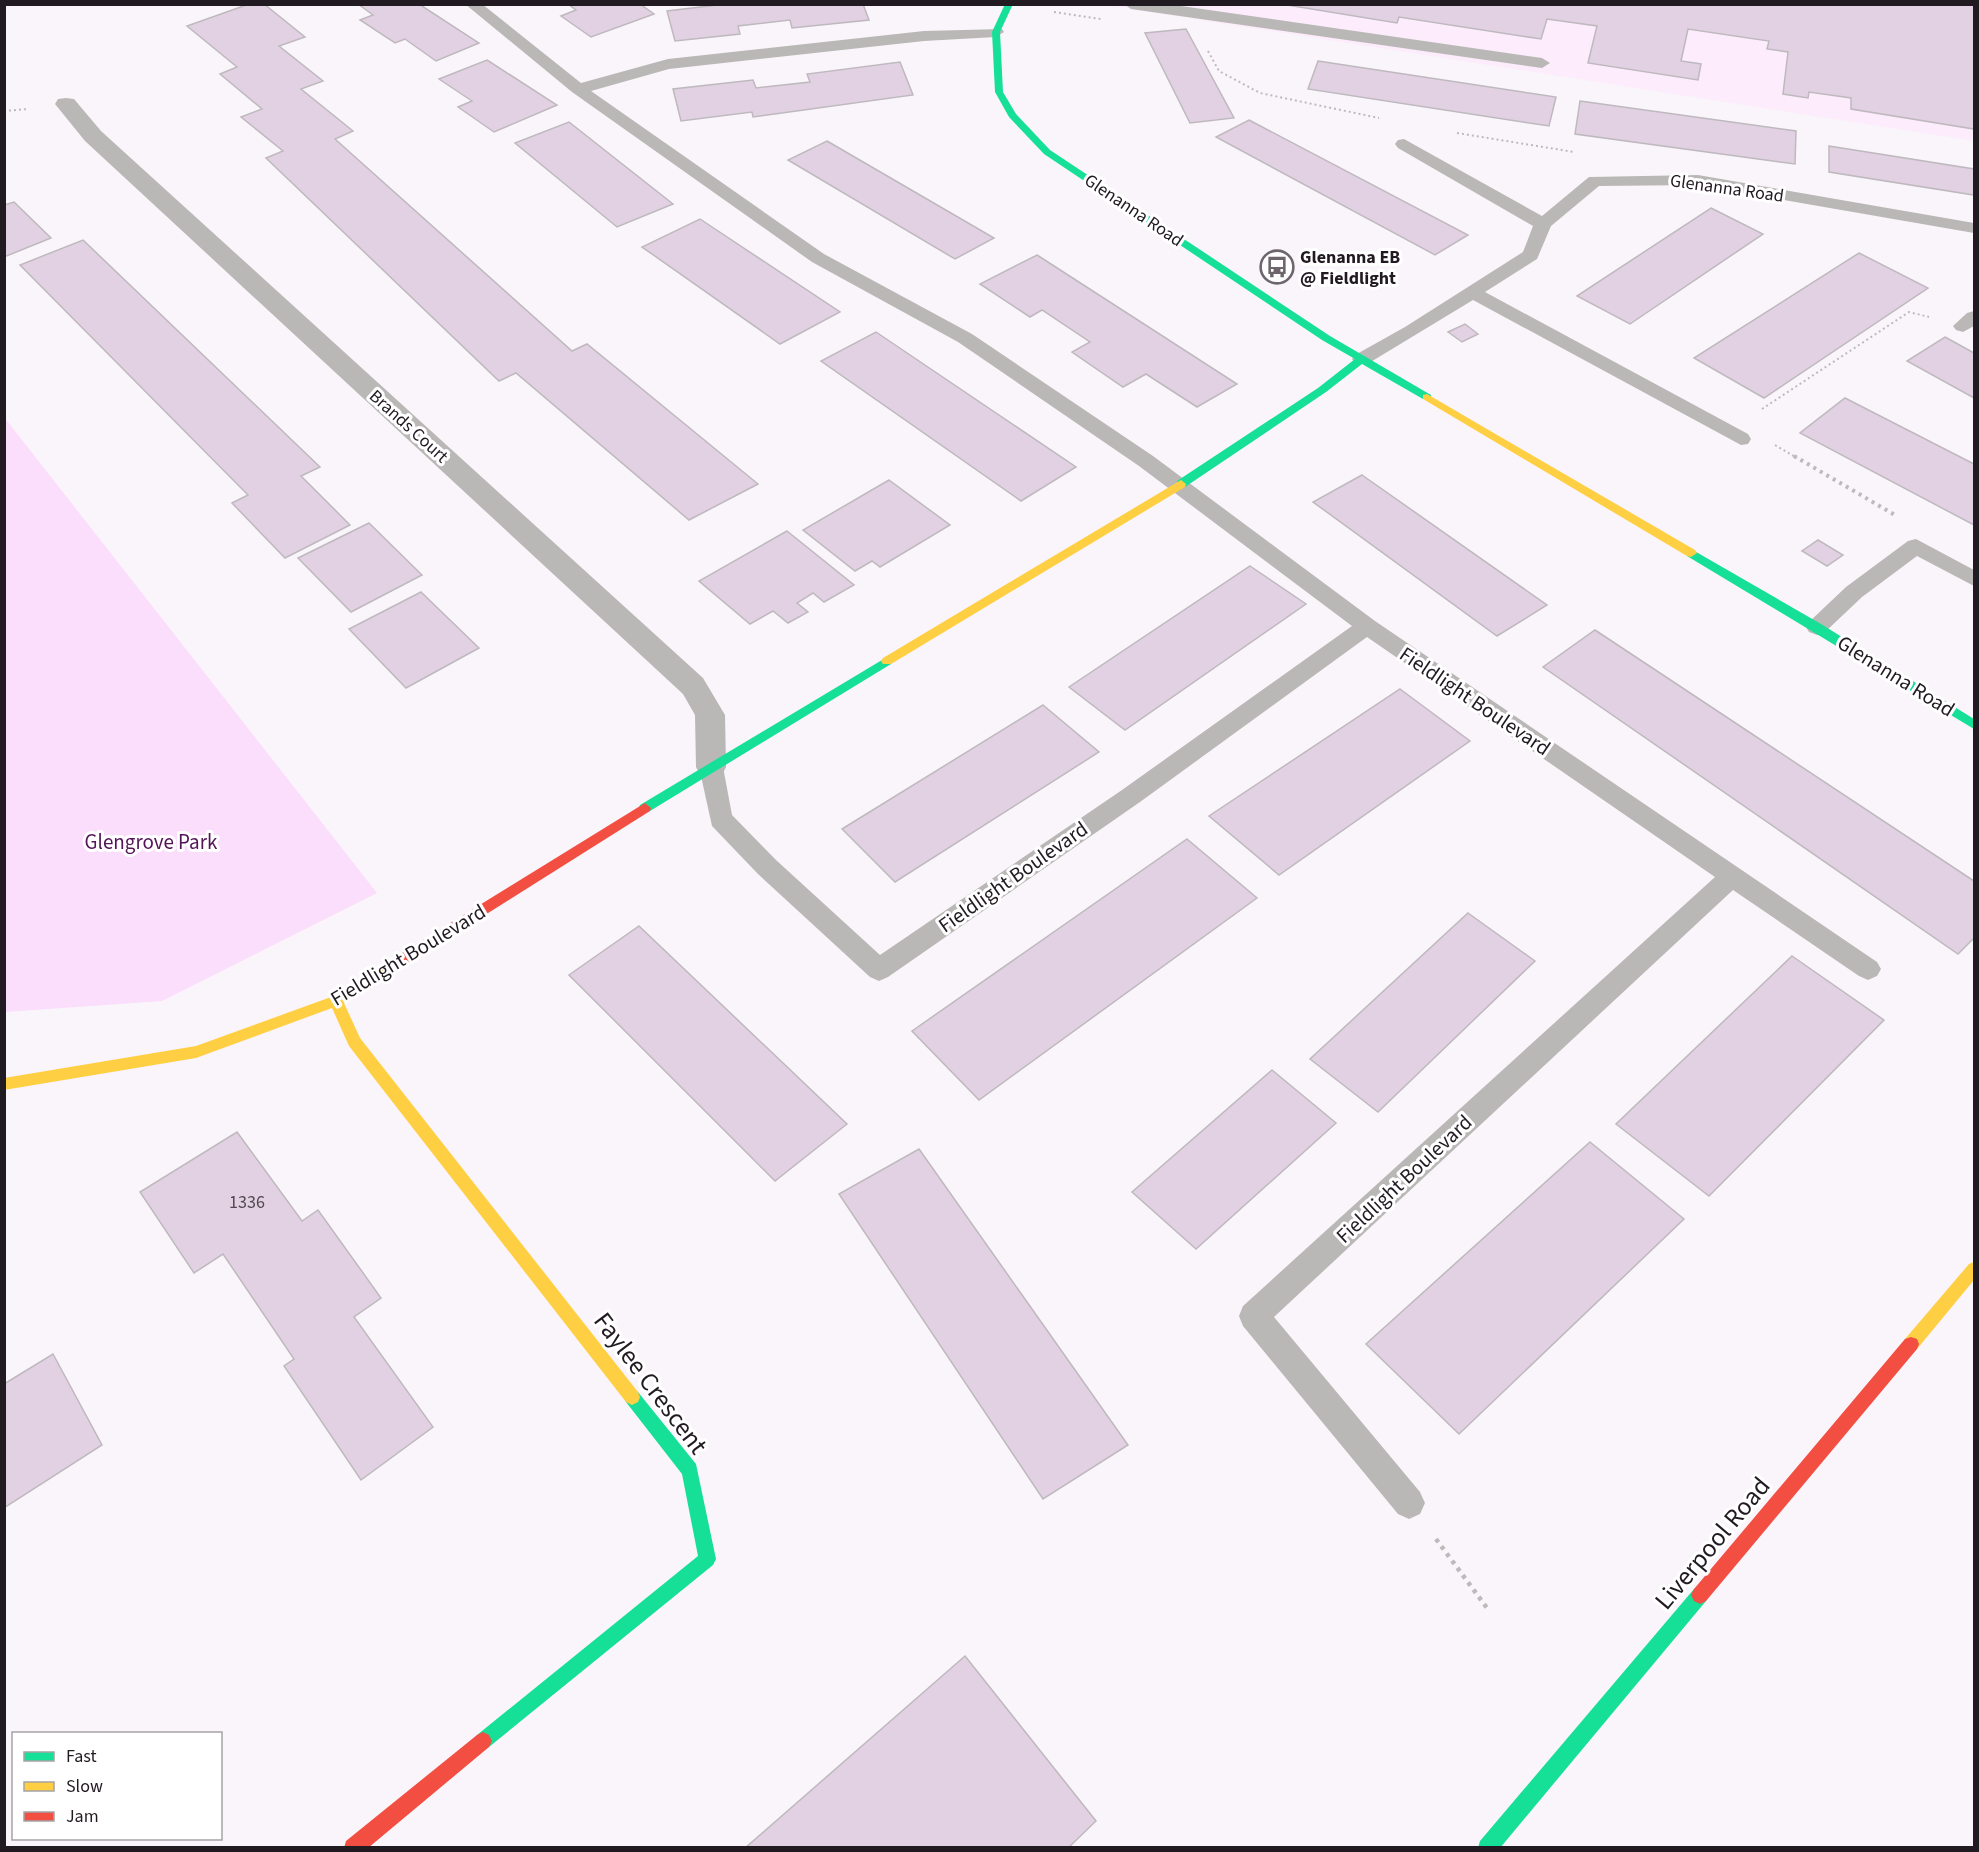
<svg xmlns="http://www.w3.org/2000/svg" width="1979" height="1852" viewBox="0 0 1979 1852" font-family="'Source Sans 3',sans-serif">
  <rect width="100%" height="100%" fill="#faf5fa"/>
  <path fill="#fcecfc" d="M1105 5H1974V141Z"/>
  <path fill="#fbddfc" d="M4 417 377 893 162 1001 5 1012Z"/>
  <g fill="#e2d1e2" stroke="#beb9be" stroke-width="1.5">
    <path d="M249 4H264L305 37 279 46 323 81 301 89 353 131 335 139 572 351 587 344 758 484 689 520 516 373 499 381 266 158 283 151 241 117 262 109 220 74 237 67 187 26Z"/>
    <path d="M358 4H419L479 43 436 61 405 39 395 43 360 20 373 15Z"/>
    <path d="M568 4H640L654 14 591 37 561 16 576 10Z"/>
    <path d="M726 4H863L869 20 792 28 790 20 738 26 740 34 675 41 667 11Z"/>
    <path d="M1281 4H1974V129L1851 109V98L1809 92 1808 98 1783 94 1788 52 1767 49 1769 41 1688 29 1681 61 1701 64 1698 80 1588 63 1597 26 1547 19 1541 39 1399 17 1397 23Z"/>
    <path d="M1186 29 1234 118 1190 123 1145 33Z"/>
    <path d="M487 60 557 105 494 132 458 107 472 101 439 79Z"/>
    <path d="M1318 61 1556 97 1549 126 1308 89Z"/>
    <path d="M900 62 913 95 753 117 752 112 681 121 673 89 753 80 756 88 810 82 807 74Z"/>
    <path d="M1580 101 1796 131 1795 164 1575 134Z"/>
    <path d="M1249 120 1468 235 1435 255 1216 137Z"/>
    <path d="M569 122 673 204 617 227 515 143Z"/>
    <path d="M827 141 994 238 955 259 788 160Z"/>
    <path d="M1829 146 1974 169V195L1829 172Z"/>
    <path d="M14 202 51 238 4 257V205Z"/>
    <path d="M1711 208 1763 234 1630 324 1577 296Z"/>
    <path d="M700 219 840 312 780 344 642 247Z"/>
    <path d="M83 240 320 467 301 476 350 525 285 558 232 503 248 495 20 265Z"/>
    <path d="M1859 253 1928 288 1764 398 1694 358Z"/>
    <path d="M1037 255 1237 384 1197 407 1146 374 1123 387 1072 352 1090 342 1042 310 1030 317 980 284Z"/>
    <path d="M1465 324 1478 334 1462 342 1448 332Z"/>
    <path d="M876 332 1076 467 1021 501 821 361Z"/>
    <path d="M1945 337 1974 353V398L1907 361Z"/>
    <path d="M1845 398 1974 464V525L1800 433Z"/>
    <path d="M1362 475 1547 605 1497 636 1313 502Z"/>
    <path d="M889 480 950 525 880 567 872 561 855 571 803 530Z"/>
    <path d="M369 523 422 575 351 612 298 558Z"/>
    <path d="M787 531 854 585 824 602 813 593 797 603 808 612 788 623 773 611 750 624 699 581Z"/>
    <path d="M1818 540 1843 555 1827 566 1802 551Z"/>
    <path d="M1250 566 1306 604 1125 730 1069 687Z"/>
    <path d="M421 592 479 648 406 688 349 629Z"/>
    <path d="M1595 630 1974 881V938L1958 954 1543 667Z"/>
    <path d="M1400 689 1470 741 1279 875 1209 816Z"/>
    <path d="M1043 705 1099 752 895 882 842 829Z"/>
    <path d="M1187 839 1257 898 979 1100 912 1031Z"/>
    <path d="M1468 913 1535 961 1378 1112 1310 1059Z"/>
    <path d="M639 926 847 1124 775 1181 569 975Z"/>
    <path d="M1792 956 1884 1020 1709 1196 1616 1124Z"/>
    <path d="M1272 1070 1336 1123 1196 1249 1132 1192Z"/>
    <path d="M237 1132 302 1221 318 1210 381 1298 354 1317 433 1427 361 1480 284 1366 294 1359 223 1254 194 1273 140 1192Z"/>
    <path d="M1590 1142 1684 1219 1459 1434 1366 1344Z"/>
    <path d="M919 1149 1128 1445 1043 1499 839 1194Z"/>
    <path d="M53 1354 102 1445 4 1508V1384Z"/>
    <path d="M965 1656 1096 1821 1068 1848H745Z"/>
  </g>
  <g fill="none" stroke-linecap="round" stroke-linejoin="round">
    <g stroke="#bcbabb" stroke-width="2" stroke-dasharray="2 3" stroke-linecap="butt">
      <path d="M1054 12 1101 19"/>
      <path d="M1208 51 1219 71 1260 93 1379 118"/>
      <path d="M4 111 28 109"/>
      <path d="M1457 133 1574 152"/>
      <path d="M1762 409 1909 312 1929 317"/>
      <path d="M1775 445 1797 458"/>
    </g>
    <path stroke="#bcbabb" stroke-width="4" stroke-dasharray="3 4.5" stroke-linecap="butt" d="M1794 456 1895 515"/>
    <path stroke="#bcbabb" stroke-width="4.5" stroke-dasharray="4 5" stroke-linecap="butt" d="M1436 1539 1487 1608"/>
    <g fill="#b9b8b6" fill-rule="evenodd">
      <path d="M465 4H482L581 83 668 59 924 31 1002 29 1004 32 996 37 924 41 669 69 591 91 824 254 972 334 1153 456 1375 621 1877 962 1881 969 1877 976 1868 980 1859 976 1733 890 1274 1317 1420 1492 1425 1503 1420 1514 1409 1519 1398 1514 1243 1326 1239 1316 1243 1306 1715 877 1367 637 1140 802 888 977 879 981 870 977 758 874 712 826 699 767 703 761 711 758 719 761 723 767 732 815 776 860 880 955 1122 790 1352 626 1139 466 958 342 812 262 572 92Z"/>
      <path d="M1124 4H1167L1542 58 1550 63 1542 68 1131 9Z"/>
      <path d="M1404 139 1542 216 1589 177 1698 175 1974 223V233L1698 185 1599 186 1551 226 1537 259 1485 292 1748 434 1751 439 1748 444 1741 445 1473 300 1369 363H1355L1352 359 1355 355 1405 327 1523 252 1533 226 1398 148 1395 144 1398 140Z"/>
      <path d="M1974 311V326L1963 332 1956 330 1953 326 1967 313Z"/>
      <path d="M1916 539 1974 570V586L1917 556 1862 597 1825 632 1817 635 1809 632 1806 627 1809 622 1846 587 1908 541Z"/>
    </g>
    <path fill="#b9b8b6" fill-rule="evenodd" d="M66 98 74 99 101 131 703 678 725 715 726 767 722 775 711 778 700 775 696 767 695 715 683 694 85 141 55 104 58 99Z"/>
    <g fill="#16e098" fill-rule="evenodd">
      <path d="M1005 4H1013L1000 32 1003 92 1016 114 1050 150 1330 336 1431 395V399H1423L1362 364 1326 392 1185 487H1177V481L1318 388 1355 359 1322 340 1044 154 1009 117 995 92 992 32Z"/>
      <path d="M1691 549 1821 624 1974 719V729L1687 556V550Z"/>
      <path d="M887 657 891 658 893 661 891 664 650 811H640L639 808 640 805Z"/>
      <path d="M632 1389 638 1392 696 1464 716 1559 713 1565 489 1747 483 1750 477 1747 474 1741 477 1735 698 1556 682 1474 626 1402 624 1397 626 1392Z"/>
      <path d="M1700 1586 1706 1589 1709 1595 1706 1601 1500 1848H1478L1480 1841 1694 1589Z"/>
    </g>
    <g fill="#ffcf43" fill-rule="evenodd">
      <path d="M1427 394 1695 550 1697 553 1691 557 1687 556 1423 399V395Z"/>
      <path d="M1181 480 1186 484 1185 487 891 664H883L881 661 883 658Z"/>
      <path d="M394 959 399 961 401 965 399 969 344 1003 360 1038 638 1392 640 1397 638 1402 632 1405 626 1402 349 1046 332 1008 196 1058 4 1090V1078L196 1046 331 997Z"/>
      <path d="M1974 1262V1280L1917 1349 1911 1351 1905 1349 1903 1344 1905 1339 1969 1264Z"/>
    </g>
    <g fill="#f24e42" fill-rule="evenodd">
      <path d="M645 803 651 808 650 811 399 969H389L387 965 389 961Z"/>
      <path d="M1911 1337 1917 1339 1919 1344 1917 1349 1706 1601 1700 1604 1694 1601 1691 1595 1694 1589 1905 1339Z"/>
      <path d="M483 1732 489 1735 492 1741 489 1747 368 1848H344L346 1841 477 1735Z"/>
    </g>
  </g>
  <defs>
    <g id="bus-ring" transform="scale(1.725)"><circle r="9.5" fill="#fff" stroke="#6d676d" stroke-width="1.5"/><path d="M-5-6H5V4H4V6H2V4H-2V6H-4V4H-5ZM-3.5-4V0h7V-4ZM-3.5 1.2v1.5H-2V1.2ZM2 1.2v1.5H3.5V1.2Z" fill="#6d676d"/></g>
  </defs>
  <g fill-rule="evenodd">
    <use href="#bus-ring" x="1277" y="267"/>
  </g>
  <g text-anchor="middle" stroke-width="6" stroke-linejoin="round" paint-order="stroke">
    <g font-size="18" fill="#211a21" stroke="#fff">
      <text transform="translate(1727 188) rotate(8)" y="6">Glenanna Road</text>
      <text transform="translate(1134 210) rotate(34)" y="6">Glenanna Road</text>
      <text transform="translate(409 426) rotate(42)" y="6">Brands Court</text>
    </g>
    <g font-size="18" font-weight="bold" fill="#211a21" stroke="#fff" text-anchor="start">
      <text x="1300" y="263">Glenanna EB<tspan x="1300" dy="21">@ Fieldlight</tspan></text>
    </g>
    <g font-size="18" fill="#514851">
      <text x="247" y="1208">1336</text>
    </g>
    <g font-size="21" fill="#211a21" stroke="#fff">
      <text transform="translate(1896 676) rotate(32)" y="7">Glenanna Road</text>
      <text transform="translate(1475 701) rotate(34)" y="7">Fieldlight Boulevard</text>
      <text transform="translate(1013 877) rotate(-35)" y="7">Fieldlight Boulevard</text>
      <text transform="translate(408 955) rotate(-31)" y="7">Fieldlight Boulevard</text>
      <text transform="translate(1404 1179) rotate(-43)" y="7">Fieldlight Boulevard</text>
    </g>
    <g font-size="21" fill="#541458" stroke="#fff">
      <text x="151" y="849">Glengrove Park</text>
    </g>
    <g font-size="26" fill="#211a21" stroke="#fff">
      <text transform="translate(651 1383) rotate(53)" y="9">Faylee Crescent</text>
      <text transform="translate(1712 1543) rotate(-50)" y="9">Liverpool Road</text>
    </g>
  </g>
  <rect width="1979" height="1852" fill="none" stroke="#211a21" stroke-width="12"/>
  <rect x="12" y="1732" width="210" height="108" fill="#ffffff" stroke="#a6a3a6" stroke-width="1.5"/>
  <rect x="24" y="1752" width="30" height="9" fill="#16e098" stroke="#a6a3a6" stroke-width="1.5"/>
  <text x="66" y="1762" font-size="18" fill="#211a21">Fast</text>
  <rect x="24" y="1782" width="30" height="9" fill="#ffcf43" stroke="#a6a3a6" stroke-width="1.5"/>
  <text x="66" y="1792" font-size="18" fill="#211a21">Slow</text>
  <rect x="24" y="1812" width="30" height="9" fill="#f24e42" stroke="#a6a3a6" stroke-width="1.5"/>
  <text x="66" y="1822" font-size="18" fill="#211a21">Jam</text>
</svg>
